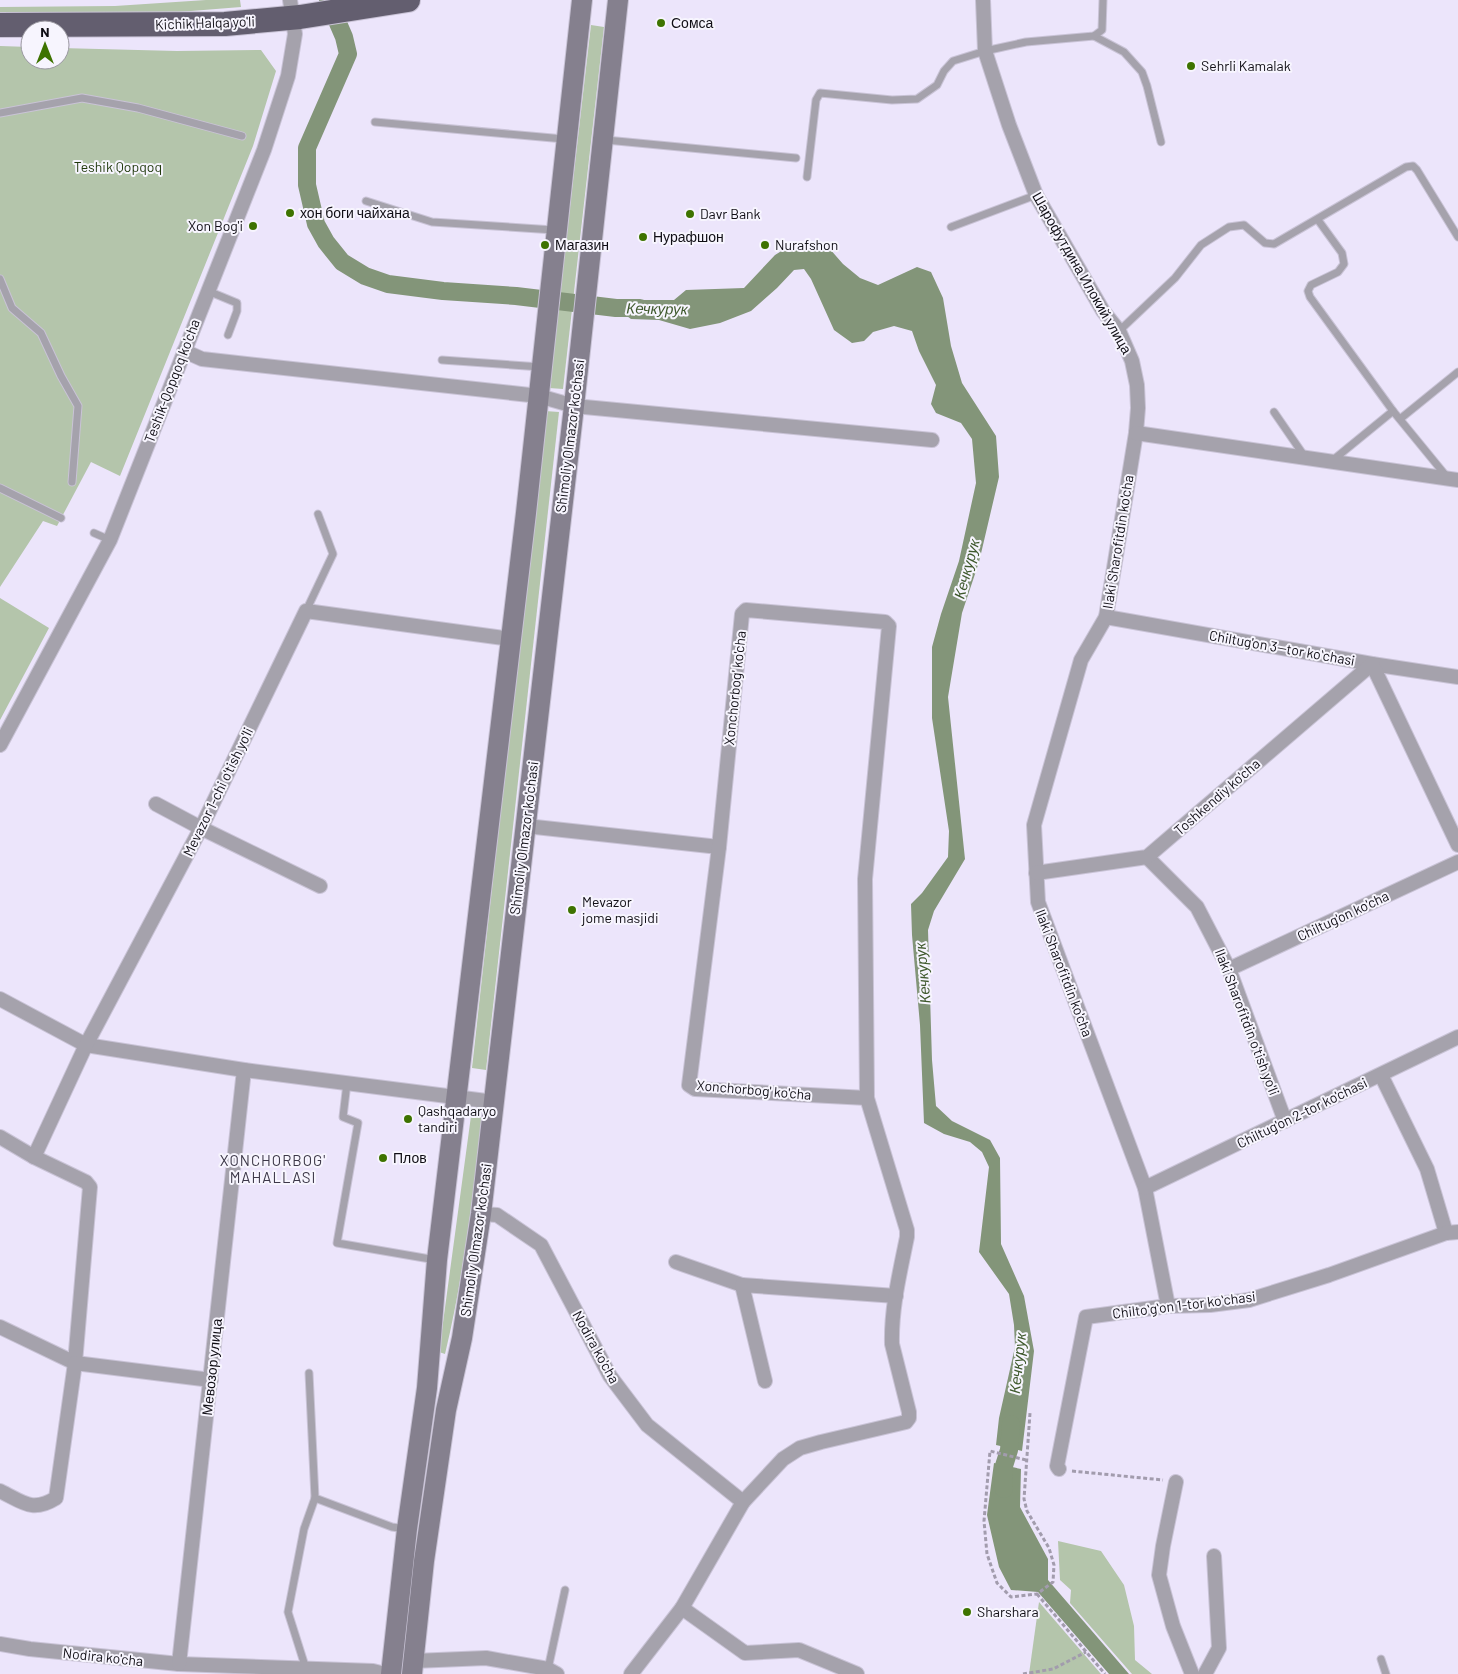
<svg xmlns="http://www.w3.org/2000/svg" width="1458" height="1674" viewBox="0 0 1458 1674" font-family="Barlow,sans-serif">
  <rect width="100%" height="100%" fill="#ece5fb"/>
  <g fill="#b4c5ab">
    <path d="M206 0H240L241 7 116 17H0V7L115 6Z"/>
    <path d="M591 25 604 27 563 389 549 388Z"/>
    <path d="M0 46 30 47V60H60V48L177 51 261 50 276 71 253 146 120 476 91 462 57 526 43 521 0 587Z"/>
    <path d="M545 411 559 412 486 1070 472 1068Z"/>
    <path d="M0 598 49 628 0 720Z"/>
    <path d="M471 1116 484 1118C472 1196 464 1276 445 1354L439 1352Z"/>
    <path d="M1058 1541 1101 1551 1124 1585 1134 1626 1135 1660 1152 1674H1132L1070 1603 1071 1590 1060 1580Z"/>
    <path d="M1039 1602 1101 1674H1029Z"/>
  </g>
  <g fill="#839579">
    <path d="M796 242H813L829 248 843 264 860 278 878 285 917 267 931 272 943 298 951 346 962 383 996 436 999 477 979 562 962 613 948 697 965 859 934 911 928 930 932 1060 936 1106 952 1121 990 1140 1000 1158 1001 1244 1024 1296 1034 1351 1022 1451 996 1445 999 1418 1015 1347 1014 1325 1009 1294 979 1252 989 1167 982 1152 970 1142 944 1134 924 1123 920 1025 912 935 911 904 922 893 948 857 949 831 932 718V647L941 614 959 561 976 483 972 439 961 423 936 413 931 404 936 385 919 351 912 331 894 326 873 332 864 341 852 343 834 330 811 279 804 269 794 270 777 288 751 311 720 323 690 329 659 320 631 319 616 308 635 300H674L686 290 744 288 775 255Z"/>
    <path d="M994 1463 1021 1469 1020 1507 1048 1559V1580L1129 1674H1109L1038 1592 1011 1590 999 1567 987 1515Z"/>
  </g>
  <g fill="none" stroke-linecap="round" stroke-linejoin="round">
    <g stroke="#839579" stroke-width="18">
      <path d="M328 0 344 37 348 54 307 148V185L316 224 326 242 342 262 365 276 388 284 443 291 516 296 616 308H640"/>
      <path d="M1004 1489 1003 1469 1009 1450 1011 1424"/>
    </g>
    <g stroke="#c9c3d6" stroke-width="9">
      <g id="service">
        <path d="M1094 36 1124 52 1142 72 1147 86 1161 142"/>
        <path d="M0 113 82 98 138 108 242 136"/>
        <path d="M375 122 564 139"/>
        <path d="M606 140 796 158"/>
        <path d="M807 177 816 100 820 93 892 100 917 99 937 85 944 71 953 61 985 51 1026 42 1094 36 1102 30 1103 0"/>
        <path d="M366 201 432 222 554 230"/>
        <path d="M1318 220 1342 253 1344 264 1338 272 1311 285 1308 291 1310 297 1393 411 1447 477"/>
        <path d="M951 227 1036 195"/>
        <path d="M0 279 12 308 41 333 61 376 78 406 72 482"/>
        <path d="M208 291 237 303V311L228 335"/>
        <path d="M1119 331 1175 278 1201 245 1229 227 1244 225 1265 243 1274 244 1406 167 1413 166 1417 170 1458 237"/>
        <path d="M442 360 541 367"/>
        <path d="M1274 412 1305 457"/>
        <path d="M1400 419 1458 372"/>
        <path d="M1333 460 1393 411"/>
        <path d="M0 488 61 518"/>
        <path d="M94 533 110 540"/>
        <path d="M306 611 333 554 318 514"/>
        <path d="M347 1083 343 1117 358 1123 337 1243 436 1260"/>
        <path d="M309 1373 315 1498 392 1527 406 1529"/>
        <path d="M1381 1659 1386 1674"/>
        <path d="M306 1669 288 1612 304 1529 315 1498"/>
        <path d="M548 1669 565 1590"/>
      </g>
    </g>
    <g stroke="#c9c3d6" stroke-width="16">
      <g id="minor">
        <path d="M983 0 985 51 1009 125 1036 195 1103 311 1119 331 1132 361 1137 385 1138 408 1136 433 1106 617 1081 660 1034 825 1038 902 1145 1188 1168 1306"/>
        <path d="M184 351 202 359 539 396 574 406 932 440"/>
        <path d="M1136 433 1458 480"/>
        <path d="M1106 617 1372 664 1458 677"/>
        <path d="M0 745 110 540 264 150 288 76 295 34 290 0"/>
        <path d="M156 804 201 828 320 886"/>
        <path d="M526 826 719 847"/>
        <path d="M1147 857 1197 907 1229 969 1285 1121"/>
        <path d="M1036 873 1147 857 1372 664 1458 845"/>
        <path d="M1229 969 1458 862"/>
        <path d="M0 999 86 1045 244 1070 494 1102"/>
        <path d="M1381 1075 1427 1169 1446 1233"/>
        <path d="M0 1137 34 1157 86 1182 90 1187 75 1363 0 1327"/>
        <path d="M34 1157 86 1045 201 828 306 611 511 639"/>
        <path d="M1145 1188 1458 1037"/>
        <path d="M481 1214 497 1215 541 1245 610 1376 647 1425 743 1502"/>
        <path d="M676 1262 742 1285"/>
        <path d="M765 1381 742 1285 896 1296"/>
        <path d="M1059 1469 1057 1466 1086 1317 1168 1306 1210 1305 1249 1300 1329 1275 1446 1233 1458 1232"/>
        <path d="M1176 1482 1163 1546 1159 1575 1173 1626 1192 1674"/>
        <path d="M0 1491C23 1502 32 1513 56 1498L75 1363 211 1380"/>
        <path d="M682 1608 745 1653 799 1650 857 1674"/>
        <path d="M0 1644 30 1649 179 1664 373 1671 385 1674"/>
        <path d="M414 1661 486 1658 548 1669 557 1674"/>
        <path d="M179 1664 244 1070"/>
        <path d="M631 1674 682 1608 743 1502 783 1459 800 1448 821 1442 906 1422 909 1418V1412L892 1344C891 1308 900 1272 907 1237V1230L867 1098 865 879 889 626 885 622 746 610 742 614 719 847 689 1085 695 1089 867 1098"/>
        <path d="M1205 1674 1219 1648 1214 1556"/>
      </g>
    </g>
    <g stroke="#c9c3d6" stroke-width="22">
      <g id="secondary">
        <path d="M391 1674 407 1529 427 1388 437 1260 526 513 582 0"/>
        <path d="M412 1674 424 1561 446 1410 462 1338 481 1214 574 406 618 0"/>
      </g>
    </g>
    <g stroke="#c9c3d6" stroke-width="26">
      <path id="trunk" d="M0 25 225 24 300 17 408 0"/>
    </g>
    <g stroke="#a29cad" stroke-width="3" stroke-dasharray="4 2.5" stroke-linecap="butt">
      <path d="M1026 1460 990 1451 984 1521 987 1554 997 1583 1011 1597 1037 1594 1053 1582 1054 1565 1049 1548 1027 1511 1024 1499 1030 1413"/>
      <path d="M1072 1471 1163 1480"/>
      <path d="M1037 1594 1105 1674"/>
      <path d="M1023 1674 1053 1669 1086 1652"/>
    </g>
    <use href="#service" stroke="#a5a2ac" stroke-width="7"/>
    <use href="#minor" stroke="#a5a2ac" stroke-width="14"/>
    <use href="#secondary" stroke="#85808e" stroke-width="20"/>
    <use href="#trunk" stroke="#635e6f" stroke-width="24"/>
  </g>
  <g fill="#3e7300" stroke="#f7f5fe" stroke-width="2">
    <circle cx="661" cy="23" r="5"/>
    <circle cx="1191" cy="66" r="5"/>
    <circle cx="290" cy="213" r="5"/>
    <circle cx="690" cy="214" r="5"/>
    <circle cx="253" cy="226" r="5"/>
    <circle cx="643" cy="237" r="5"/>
    <circle cx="545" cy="245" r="5"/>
    <circle cx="765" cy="245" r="5"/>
    <circle cx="572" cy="910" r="5"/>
    <circle cx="408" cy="1119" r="5"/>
    <circle cx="383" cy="1158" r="5"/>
    <circle cx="967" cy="1612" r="5"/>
  </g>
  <g text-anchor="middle" stroke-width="4" stroke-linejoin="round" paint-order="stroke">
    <g font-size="14" fill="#100e15" stroke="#f7f5fe">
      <text transform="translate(205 23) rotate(-2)" y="5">Kichik Halqa yo'li</text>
      <text transform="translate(1082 273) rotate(60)" y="5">Шарофутдина Илокий улица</text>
      <text transform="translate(172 381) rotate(-69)" y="5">Teshik-Qopqoq ko'cha</text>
      <text transform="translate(570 436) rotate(-83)" y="5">Shimoliy Olmazor ko'chasi</text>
      <text transform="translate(1118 542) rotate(-81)" y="5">Ilaki Sharofitdin ko'cha</text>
      <text transform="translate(1282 648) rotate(10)" y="5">Chiltug'on 3--tor koʻchasi</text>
      <text transform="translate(735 688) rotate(-84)" y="5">Xonchorbog' ko'cha</text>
      <text transform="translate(218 792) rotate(-64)" y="5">Mevazor 1-chi o'tish yo'li</text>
      <text transform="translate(1217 797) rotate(-41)" y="5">Toshkendiy ko'cha</text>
      <text transform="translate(524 838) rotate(-83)" y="5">Shimoliy Olmazor ko'chasi</text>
      <text transform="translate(1343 916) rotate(-25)" y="5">Chiltug'on ko'cha</text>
      <text transform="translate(1064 973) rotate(69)" y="5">Ilaki Sharofitdin ko'cha</text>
      <text transform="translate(1247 1022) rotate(69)" y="5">Ilaki Sharofitdin o'tish yo'li</text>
      <text transform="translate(754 1090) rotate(5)" y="5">Xonchorbog' ko'cha</text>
      <text transform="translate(1302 1113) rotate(-26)" y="5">Chiltug'on 2-tor ko'chasi</text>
      <text transform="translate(476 1240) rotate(-82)" y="5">Shimoliy Olmazor ko'chasi</text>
      <text transform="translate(1184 1305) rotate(-7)" y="5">Chiltoʻgʻon 1-tor koʻchasi</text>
      <text transform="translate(596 1347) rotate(61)" y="5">Nodira ko'cha</text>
      <text transform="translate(212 1367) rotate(-84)" y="5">Мевозор улица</text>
      <text transform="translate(103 1657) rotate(6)" y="5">Nodira ko'cha</text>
    </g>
    <g font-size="14" fill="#100e15" stroke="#f7f5fe" text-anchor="start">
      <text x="671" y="28">Сомса</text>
      <text x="1201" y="71">Sehrli Kamalak</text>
      <text x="300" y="218">хон боги чайхана</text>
      <text x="700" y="219">Davr Bank</text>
      <text x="243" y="231" text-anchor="end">Xon Bog'i</text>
      <text x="653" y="242">Нурафшон</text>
      <text x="555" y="250">Магазин</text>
      <text x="775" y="250">Nurafshon</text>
      <text x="582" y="907">Mevazor<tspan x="582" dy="16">jome masjidi</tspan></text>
      <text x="418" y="1116">Qashqadaryo<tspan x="418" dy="16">tandiri</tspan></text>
      <text x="393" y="1163">Плов</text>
      <text x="977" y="1617">Sharshara</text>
    </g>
    <g font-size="14" fill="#1f380b" stroke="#f7f5fe">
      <text x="118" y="172">Teshik Qopqoq</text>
    </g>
    <g font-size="15" font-style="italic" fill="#3f592d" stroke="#f7f5fe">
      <text transform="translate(657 309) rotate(1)" y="5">Кечкурук</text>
      <text transform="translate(967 569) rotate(-75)" y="5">Кечкурук</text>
      <text transform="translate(923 973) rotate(-95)" y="5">Кечкурук</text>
      <text transform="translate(1018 1363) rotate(-84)" y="5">Кечкурук</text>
    </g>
    <g font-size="15" letter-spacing="1" fill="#3d3849" stroke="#f7f5fe">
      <text x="273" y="1166">XONCHORBOG'<tspan x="273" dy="17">MAHALLASI</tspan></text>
    </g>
  </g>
  <g transform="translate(45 45)"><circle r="24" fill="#f7f5fe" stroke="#9b99a1"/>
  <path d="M0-4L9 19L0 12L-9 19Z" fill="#3e7300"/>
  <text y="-8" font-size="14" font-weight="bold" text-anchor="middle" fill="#100e15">N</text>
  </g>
</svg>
